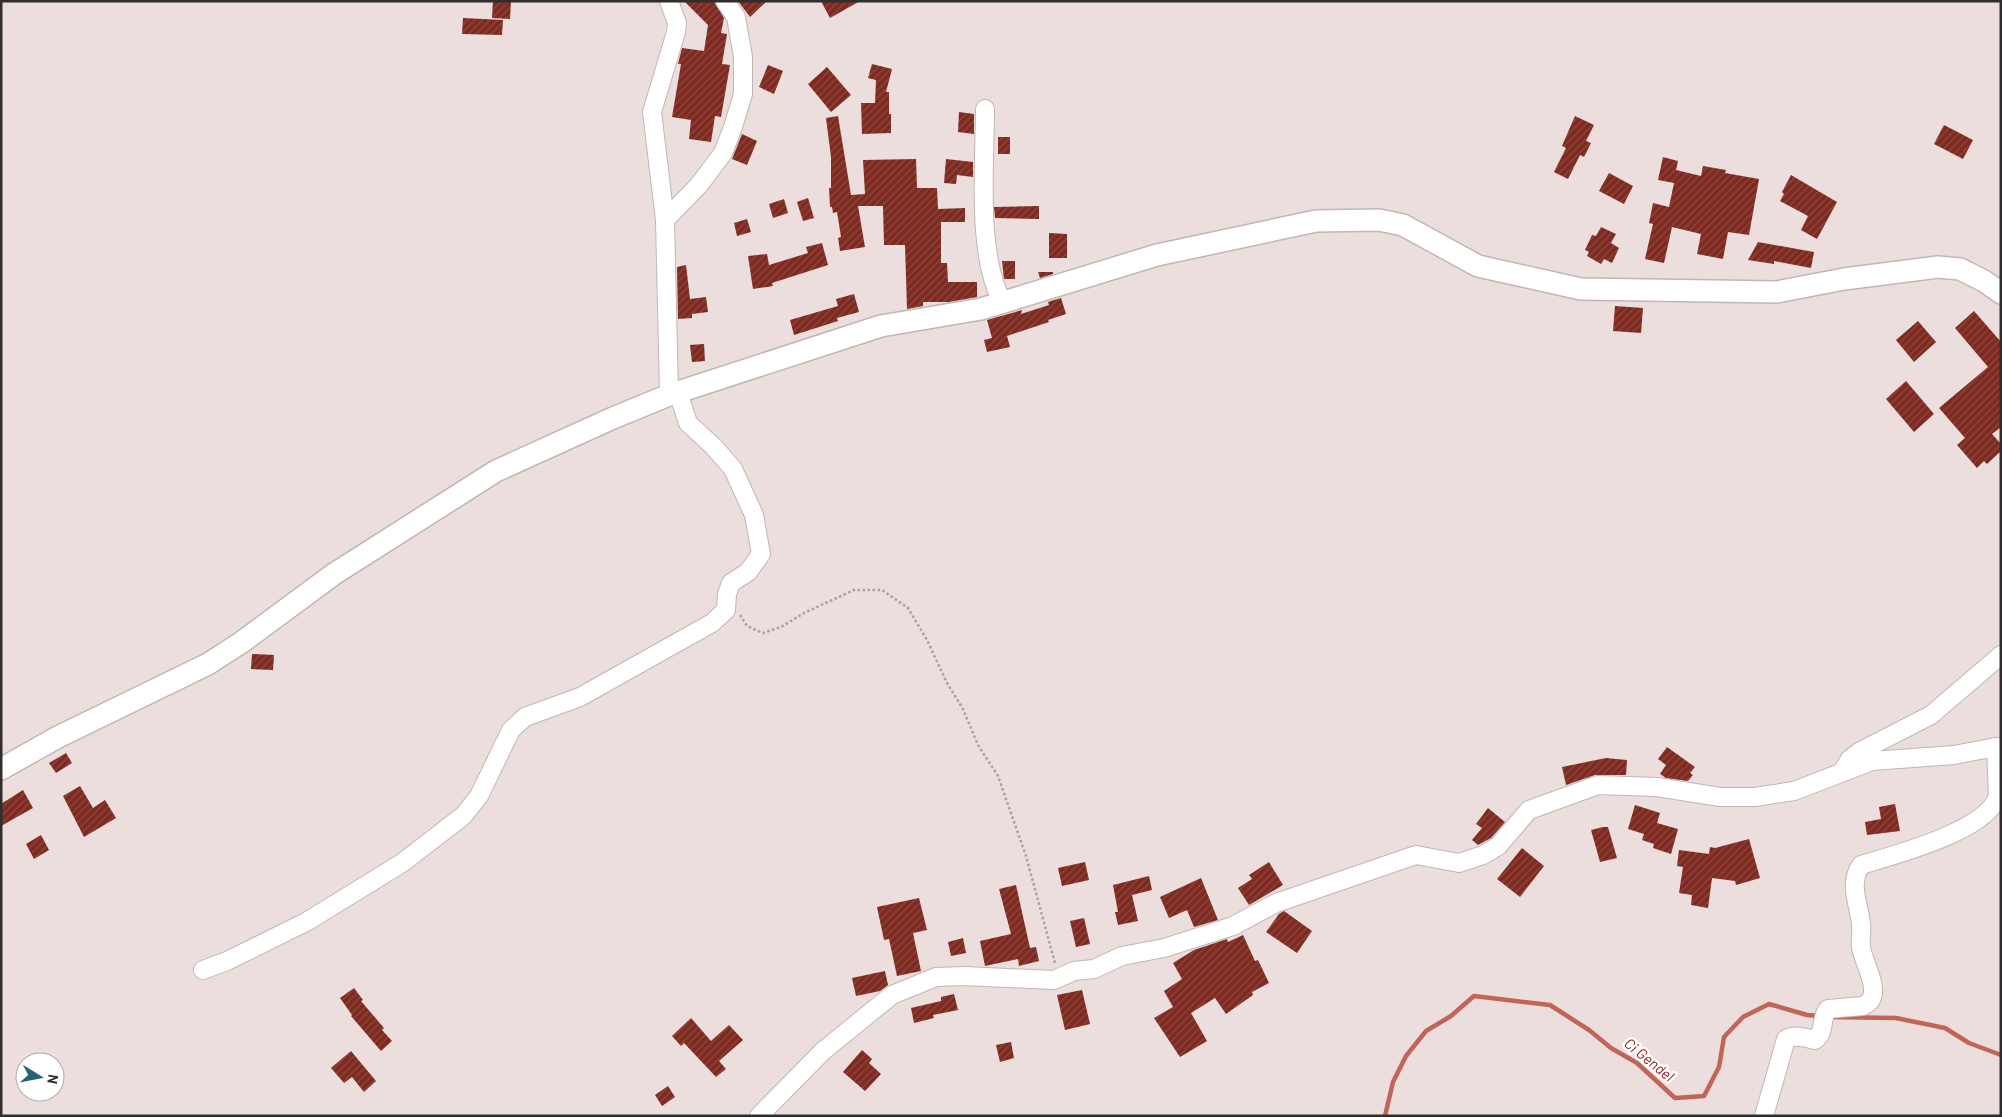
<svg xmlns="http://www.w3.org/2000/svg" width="2002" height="1117" viewBox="0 0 2002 1117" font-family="Barlow,sans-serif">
  <defs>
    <pattern id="building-hatch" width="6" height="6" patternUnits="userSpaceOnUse" patternTransform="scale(1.25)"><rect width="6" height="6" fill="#7f2a20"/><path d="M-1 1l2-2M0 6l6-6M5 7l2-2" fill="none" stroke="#8c4840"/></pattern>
  </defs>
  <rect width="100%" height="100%" fill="#ebdedc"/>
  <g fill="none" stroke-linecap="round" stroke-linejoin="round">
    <g stroke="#c06557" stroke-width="4.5">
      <path d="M1829 1017 1896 1018 1945 1028 1969 1043 2001 1055"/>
      <path d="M1385 1116 1393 1082 1406 1056 1426 1031 1451 1016 1474 996 1550 1005 1589 1030 1611 1048 1637 1063 1675 1098 1704 1096 1719 1067 1724 1037 1743 1017 1769 1004 1807 1015 1819 1016"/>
    </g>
  </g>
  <g fill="url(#building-hatch)">
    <path d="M493 1H511L510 19 492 18Z"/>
    <path d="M684 1H714L724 18 721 33 727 34 722 64 730 65 721 117 715 116 711 142 689 139 691 120 672 117 681 64H678L682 48 704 51 708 25Z"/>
    <path d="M738 1H767L750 17Z"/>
    <path d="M821 1H860L830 18Z"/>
    <path d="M463 18 503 20 502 35 462 34Z"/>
    <path d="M872 64 892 69 886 92H889V114H891V133L862 134 861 103H875L876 80 868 78Z"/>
    <path d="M768 65 783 71 774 94 759 87Z"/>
    <path d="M827 67 851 95 831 112 808 84Z"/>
    <path d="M959 112 974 114V134L958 132Z"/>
    <path d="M838 116 851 195 865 194 863 160 916 159 917 188H937L938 209 965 208V222H941V263H947L948 282H977V297L949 302H923V306L907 309 905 245H884L883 206H858L865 247 840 251 838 238 841 237 837 212 833 213 832 207H830L829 188H831V157L826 118Z"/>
    <path d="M1575 116 1594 125 1586 141 1591 143 1584 157 1580 155 1568 179 1554 172 1566 148 1562 146Z"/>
    <path d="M1944 125 1973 140 1963 159 1934 144Z"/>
    <path d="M742 134 757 141 747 165 732 159Z"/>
    <rect x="998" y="137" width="12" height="17"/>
    <path d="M1663 157 1678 161 1676 170 1701 176 1703 166 1726 170 1725 173 1759 179 1749 235 1728 232 1723 259 1697 254 1701 234 1672 227 1664 263 1645 259 1653 224 1649 223 1653 203 1669 207 1674 183 1658 180Z"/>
    <path d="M946 159 973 162V177L957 175 956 184 944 183Z"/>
    <path d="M1609 173 1633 186 1624 204 1599 191Z"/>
    <path d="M1791 175 1837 202 1817 239 1801 230 1808 216 1780 201 1784 194 1782 192Z"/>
    <path d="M808 198 814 218 803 221 797 202Z"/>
    <path d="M784 199 788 213 773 218 769 204Z"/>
    <path d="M1039 206V219L995 218 994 207Z"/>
    <path d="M747 219 751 232 737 236 734 223Z"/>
    <path d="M1601 227 1616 234 1611 243 1619 248 1612 263 1604 259 1601 264 1587 256 1589 252 1585 250 1592 235 1596 236Z"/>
    <path d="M1049 233 1067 234V258H1049Z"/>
    <path d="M1758 242 1814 252 1811 268 1774 261V264L1748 260Z"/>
    <path d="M822 243 828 265 772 283 773 286 753 289 748 256 767 254 769 265 808 253 806 247Z"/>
    <path d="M1002 261H1015V279H1004Z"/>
    <path d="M686 265 690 299 706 297 708 312 692 314V318L678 319 677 267Z"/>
    <path d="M1038 272H1053V274L1040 278Z"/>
    <path d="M854 294 859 312 837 318 838 321 794 335 790 320 838 306 836 299Z"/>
    <path d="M1061 298 1066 314 1048 320 1049 322 1007 336 1010 347 987 352 984 340 992 338 987 320 1022 310 1021 314 1049 305 1048 302Z"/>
    <path d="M1615 306 1643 308 1641 333 1613 331Z"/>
    <path d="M1974 311 2001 342V427L1992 434 2001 444V451L1987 464 1984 461 1977 468 1957 445 1965 438 1939 408 1988 367 1955 328Z"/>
    <path d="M1918 321 1936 342 1914 362 1896 340Z"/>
    <path d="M704 344 705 361 692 362 690 345Z"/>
    <path d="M1906 381 1934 414 1914 432 1886 399Z"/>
    <path d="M252 654 274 655 273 670 251 669Z"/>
    <path d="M1667 747 1695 767 1690 773 1693 775 1688 781 1666 778 1660 774 1666 765 1658 759Z"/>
    <path d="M66 753 72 763 56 773 49 763Z"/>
    <path d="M1606 758 1627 760 1626 775H1595L1566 785 1562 767Z"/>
    <path d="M80 786 93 808 105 800 116 818 84 837 63 796Z"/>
    <path d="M23 790 33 808 1 826V804Z"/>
    <path d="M1895 804 1900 831 1867 835 1865 822 1881 819 1879 807Z"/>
    <path d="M1635 805 1660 813 1657 823 1678 829 1671 854 1653 848 1654 844 1642 840 1644 834 1628 829Z"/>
    <path d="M1488 808 1505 822 1491 838 1478 845 1472 840 1482 828 1476 824Z"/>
    <path d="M1603 827H1608L1617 858 1600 862 1591 830Z"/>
    <path d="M41 835 49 850 34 859 26 844Z"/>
    <path d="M1749 839 1760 878 1736 885 1735 881 1712 878 1708 908 1691 905 1692 895 1679 893 1683 867 1677 866 1679 850 1709 854 1710 847 1715 848Z"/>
    <path d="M1522 848 1544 866 1520 897 1497 879Z"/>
    <path d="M1085 862 1089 880 1062 886 1058 868Z"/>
    <path d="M1269 862 1283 885 1249 905 1238 888 1252 879 1249 875Z"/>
    <path d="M1149 876 1152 890 1132 895 1138 921 1118 925 1115 912H1118L1113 885Z"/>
    <path d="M1201 878 1218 920 1194 927 1187 910 1169 918 1160 897Z"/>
    <path d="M1016 885 1030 948 1036 947 1039 961 1019 966 1018 959 985 966 980 941 1011 934 999 889Z"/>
    <path d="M919 898 927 930 913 933 921 971 897 976 889 939 884 940 877 907Z"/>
    <path d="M1284 911 1312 931 1297 953 1266 932 1279 914Z"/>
    <path d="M1084 918 1090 944 1076 947 1070 921Z"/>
    <path d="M1243 935 1255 961 1258 960 1269 983 1252 992 1253 995 1226 1014 1215 998 1191 1013 1207 1041 1180 1057 1154 1018 1173 1007 1164 991 1182 979 1173 963 1194 950 1227 939 1228 942Z"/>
    <path d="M963 938 966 953 951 956 948 942Z"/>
    <path d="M885 971 888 985 880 991 856 996 852 978Z"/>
    <path d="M354 988 363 1000 361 1001 384 1028 382 1030 392 1041 381 1051 351 1016 352 1015 340 998Z"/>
    <path d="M1082 990 1090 1024 1065 1030 1057 995Z"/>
    <path d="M954 994 958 1010 933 1015 934 1018 914 1023 911 1008 941 1001V997Z"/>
    <path d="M691 1018 711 1041 729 1025 743 1040 719 1061 726 1069 716 1077 684 1043 681 1046 672 1036Z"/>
    <path d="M1011 1042 1014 1058 1000 1062 996 1045Z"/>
    <path d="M862 1050 872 1059 869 1063 881 1074 865 1091 843 1072Z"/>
    <path d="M351 1051 376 1081 364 1092 352 1077 344 1083 331 1068Z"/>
    <path d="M668 1086 675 1097 662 1106 655 1095Z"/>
  </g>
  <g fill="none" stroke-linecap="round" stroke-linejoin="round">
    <g stroke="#c2b6b4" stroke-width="20">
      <g id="minor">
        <path d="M985 109C985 162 976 257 1003 303"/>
        <path d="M665 220 652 112 676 32 677 23 669 1"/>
        <path d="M669 395 665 220 699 185 723 153 733 127 743 94V57L736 17 725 1"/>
        <path d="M1842 772 1850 759 1859 752 1931 715 2001 655"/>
        <path d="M203 970 227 961 306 922 402 863 463 816 479 796 511 730 525 717 580 697 712 623 726 610 727 594 731 583 748 572 761 554 754 515 733 469 714 447 688 423 678 392"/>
        <path d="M759 1116 823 1051 892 995 936 977 964 976 1054 980 1074 971 1094 969 1122 956 1164 948 1233 926 1276 903 1416 855 1459 863 1483 855 1498 846 1529 810 1598 785 1657 787 1720 797H1755L1794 791 1872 761 1954 755 1996 747 2001 748"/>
        <path d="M1764 1116 1786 1039C1795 1034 1806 1038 1815 1040 1826 1032 1820 1018 1828 1009L1863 1006C1886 996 1863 964 1861 947 1860 940 1862 932 1861 924 1859 904 1848 884 1861 865 1894 855 1987 831 1998 796L1996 747"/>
      </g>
    </g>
    <g stroke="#c2b6b4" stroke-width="24">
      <path id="tertiary" d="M1 769 58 737 208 664 242 642 334 574 496 471 613 418 669 395 881 326 981 309 1157 255 1316 221 1379 220 1403 225 1478 266 1581 289 1777 292 1844 279 1938 267 1960 269 1984 281 2001 293"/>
    </g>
    <path stroke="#aaa09e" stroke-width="2.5" stroke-dasharray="2.5 2.5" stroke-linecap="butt" d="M740 615 747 626 763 633 781 627 804 613 854 590H882L908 608 927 640 947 683 963 709 978 745 998 776 1026 856 1055 963"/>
    <use href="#minor" stroke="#fff" stroke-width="18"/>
    <use href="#tertiary" stroke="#fff" stroke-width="21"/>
  </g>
  <g text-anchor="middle" stroke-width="5" stroke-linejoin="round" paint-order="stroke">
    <g font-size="15" font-style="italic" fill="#8f1f14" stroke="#fff">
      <text transform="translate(1649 1060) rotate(39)" y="5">Ci Gendel</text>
    </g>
  </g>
  <rect width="2002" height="1117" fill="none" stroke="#312d2c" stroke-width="5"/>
  <g transform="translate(40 1077) rotate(100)"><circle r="24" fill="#ffffff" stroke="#adabab"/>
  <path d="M0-4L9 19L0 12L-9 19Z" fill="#28617a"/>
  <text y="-8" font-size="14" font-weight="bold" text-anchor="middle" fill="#312d2c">N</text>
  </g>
</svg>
